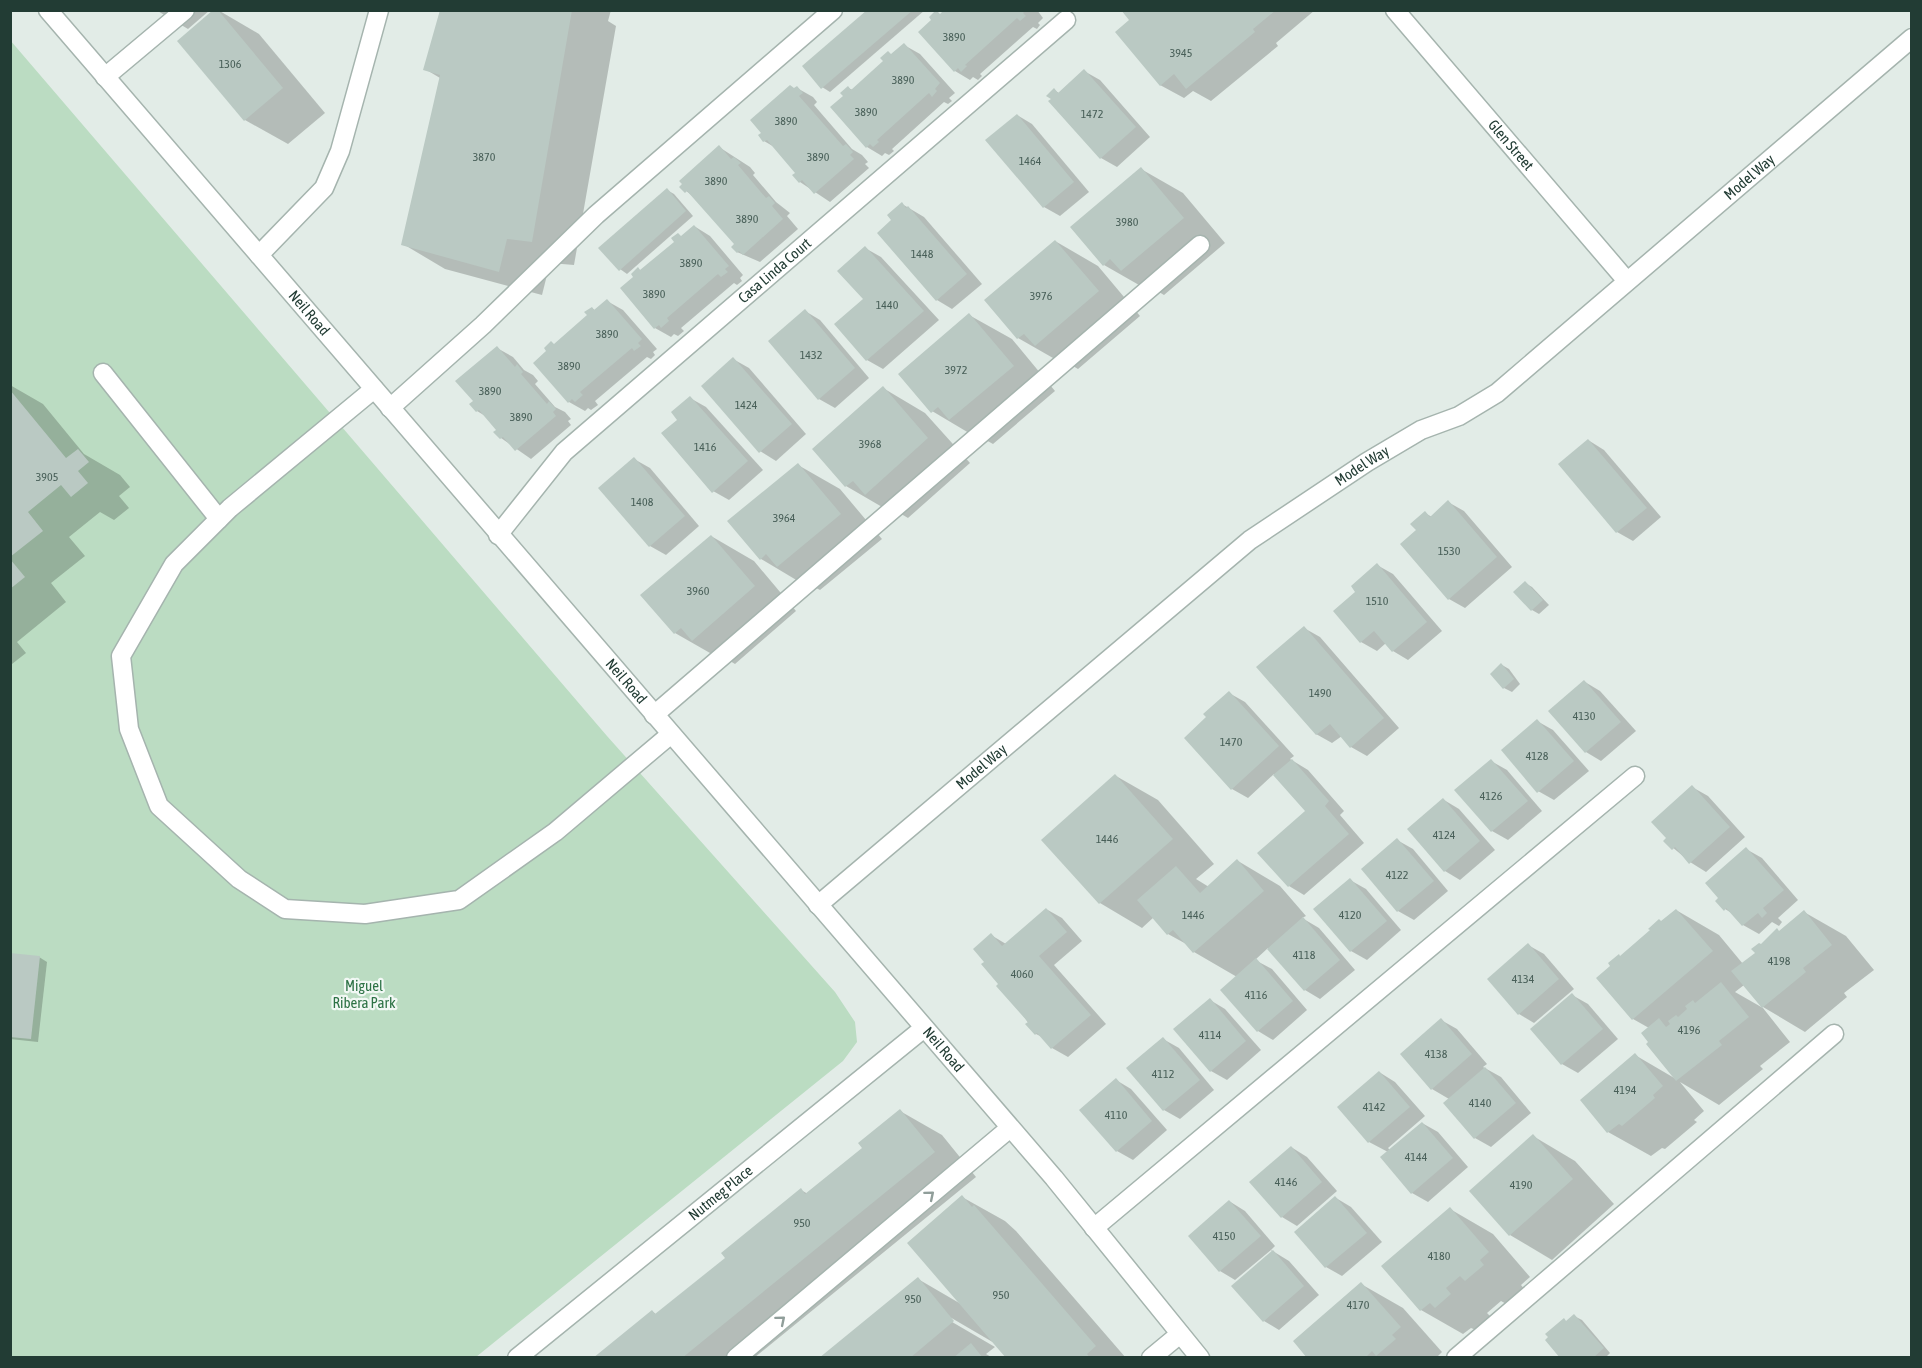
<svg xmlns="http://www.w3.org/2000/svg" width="1922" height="1368" viewBox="0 0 1922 1368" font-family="'Asap Condensed',sans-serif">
  <rect width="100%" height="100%" fill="#e2ece7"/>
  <path fill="#bbdcc2" d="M10 40 607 736 835 992 855 1022 857 1042 843 1061 476 1357H11Z"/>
  <g fill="#0003">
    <path d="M156 10H210L188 29Z"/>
    <path d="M218 10 259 34 325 113 288 144 245 120Z"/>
    <path d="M441 10H611L608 21 616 26 574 265 550 263 542 295 445 269 403 244 440 78 425 69Z"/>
    <path d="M870 10H925L830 92 822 87Z"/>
    <path d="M946 10H1037L1043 18 1038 23 1040 25 1037 29 1033 27 980 74 982 76 978 80 973 77 970 80 955 71 941 15Z"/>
    <path d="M1123 10H1315L1276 43 1278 46 1211 101 1193 91 1184 98 1160 85 1131 20Z"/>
    <path d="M904 45 920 54 955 93 949 98 952 101 948 104 944 102 892 149 894 151 889 155 885 153 882 156 867 147 846 96 848 88 853 90Z"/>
    <path d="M1084 71 1100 80 1150 137 1117 167 1101 158 1054 90 1059 93Z"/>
    <path d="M797 88 813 97 817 102 814 105 852 149 862 155 868 162 865 164 869 168 830 202 800 182 797 173 776 148 764 141Z"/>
    <path d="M1017 115 1032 124 1089 192 1060 216 1044 207Z"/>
    <path d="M719 147 750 167 755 173 753 175 776 202 790 213 787 216 798 229 760 262 737 252 736 244 694 197 681 187Z"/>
    <path d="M1141 169 1183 193 1225 243 1164 295 1149 286 1146 289 1104 265Z"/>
    <path d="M667 190 674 194 693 216 627 274 620 269Z"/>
    <path d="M902 204 924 217 982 284 952 309 937 300 893 221Z"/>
    <path d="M694 226 710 236 743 275 740 278 742 281 737 285 734 283 681 328 684 331 678 336 674 334 671 337 655 328 635 277 638 269 642 271Z"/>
    <path d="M1055 241 1098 266 1140 316 1078 369 1063 360 1060 362 1018 338Z"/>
    <path d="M865 248 881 257 939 320 883 369 867 360 836 324 865 299Z"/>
    <path d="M607 301 623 310 657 349 653 352 655 355 651 359 647 357 595 401 598 405 591 410 588 408 585 411 569 402 555 345 590 316 592 308 596 311Z"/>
    <path d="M805 311 820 320 869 378 835 408 819 399Z"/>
    <path d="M969 315 1012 339 1055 391 993 444 977 435 974 436 932 411Z"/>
    <path d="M497 348 513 357 524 370 533 375 538 381 535 384 555 407 565 412 571 419 568 421 571 425 531 459 501 438 498 430 487 417 477 411 475 401Z"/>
    <path d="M733 359 749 368 806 434 776 461 760 451Z"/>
    <path d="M10 385 43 404 84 454 120 475 130 487 119 496 129 508 114 520 100 512 69 537 85 556 51 583 66 602 17 642 26 653 12 664Z"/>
    <path d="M883 388 925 413 970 463 908 518 891 508 889 511 846 486 814 449Z"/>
    <path d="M690 398 706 407 763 470 729 500 713 491 679 420Z"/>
    <path d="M1588 440 1604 450 1661 517 1633 541 1617 532Z"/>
    <path d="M634 459 650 468 699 526 666 555 650 546Z"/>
    <path d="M798 465 840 489 882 539 820 590 805 582 803 584 761 559 730 522Z"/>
    <path d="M1448 502 1464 511 1512 567 1465 608 1449 599 1418 531 1425 513 1432 517Z"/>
    <path d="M711 536 754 561 796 611 735 664 720 655 717 657 675 633Z"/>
    <path d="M1377 565 1393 574 1442 631 1408 660 1393 651 1386 643 1377 651 1361 642 1358 592Z"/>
    <path d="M1525 583 1532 587 1549 605 1539 614 1532 610Z"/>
    <path d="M1304 628 1320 637 1399 728 1367 756 1351 747 1342 736 1332 743 1316 734Z"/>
    <path d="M1502 665 1509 669 1520 684 1512 692 1504 688 1492 674Z"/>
    <path d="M1585 682 1600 691 1636 731 1601 761 1586 752Z"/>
    <path d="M1229 693 1245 702 1294 756 1290 759 1308 770 1344 811 1340 815 1364 843 1304 895 1289 886 1307 811 1274 774 1248 798 1232 789 1209 717Z"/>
    <path d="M1537 721 1553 730 1589 771 1554 800 1538 791Z"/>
    <path d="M1491 761 1507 770 1542 811 1508 840 1492 831 1456 790Z"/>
    <path d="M1116 776 1158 800 1214 864 1196 879 1209 887 1238 861 1280 886 1306 916 1302 918 1319 928 1355 970 1320 999 1305 990 1268 948 1255 960 1272 969 1307 1010 1273 1040 1258 1031 1237 977 1194 952 1188 945 1168 934 1154 917 1142 928 1100 903 1044 840Z"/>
    <path d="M1692 787 1708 796 1745 837 1706 872 1690 862 1665 841 1668 838Z"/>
    <path d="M1444 800 1459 809 1495 850 1460 880 1445 871Z"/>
    <path d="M1397 840 1413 849 1448 891 1414 920 1398 911 1363 870Z"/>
    <path d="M1746 849 1762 858 1798 900 1778 918 1782 922 1779 926 1772 922 1759 934 1743 925 1735 915 1725 909Z"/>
    <path d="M1350 880 1366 889 1401 930 1367 960 1351 951Z"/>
    <path d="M1046 909 1062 918 1082 941 1054 965 1106 1024 1068 1057 1052 1048 1044 1038 1036 1034 986 962 991 935 1006 944Z"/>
    <path d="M1676 910 1719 935 1743 964 1757 953 1762 946 1804 912 1846 936 1874 970 1844 993 1847 997 1805 1032 1763 1007 1744 985 1735 992 1763 1008 1790 1042 1760 1066 1763 1069 1719 1105 1680 1082 1704 1111 1694 1120 1697 1122 1665 1149 1662 1148 1651 1156 1608 1132 1582 1101 1635 1055 1676 1079 1650 1042 1649 1028 1633 1019 1598 978Z"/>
    <path d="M1528 945 1544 954 1574 989 1534 1023 1519 1014Z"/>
    <path d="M10 954 39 957 47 962 38 1042 10 1039Z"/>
    <path d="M1572 995 1588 1004 1618 1039 1578 1073 1562 1064 1532 1029Z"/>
    <path d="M1210 1000 1225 1009 1261 1050 1227 1080 1211 1071Z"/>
    <path d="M1441 1020 1457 1029 1487 1064 1483 1067 1501 1077 1531 1113 1491 1147 1475 1138 1449 1099 1432 1089Z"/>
    <path d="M1163 1039 1179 1048 1214 1090 1180 1119 1164 1110Z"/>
    <path d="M1379 1072 1395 1082 1425 1116 1388 1148 1390 1150 1422 1123 1438 1132 1468 1167 1428 1202 1412 1193 1388 1152 1369 1142Z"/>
    <path d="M1116 1080 1131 1089 1167 1130 1133 1160 1117 1151 1082 1110Z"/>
    <path d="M900 1111 942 1135 976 1177 754 1358H595L652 1311 657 1315 728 1258 801 1190 808 1194 864 1148Z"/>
    <path d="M1533 1136 1575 1161 1614 1204 1552 1260 1510 1235Z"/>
    <path d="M1291 1147 1307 1157 1337 1191 1297 1226 1282 1217Z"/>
    <path d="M962 1197 1005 1221 1016 1231 1126 1358H1008L996 1344 948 1316 947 1319 995 1347 986 1354 993 1358H822L918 1279 961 1304Z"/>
    <path d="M1336 1198 1351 1207 1382 1242 1342 1276 1326 1267 1296 1232Z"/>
    <path d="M1229 1201 1245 1211 1275 1246 1271 1250 1289 1261 1319 1295 1279 1330 1264 1321 1272 1252 1271 1250 1235 1280 1220 1271Z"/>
    <path d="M1450 1209 1493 1234 1530 1277 1521 1285 1525 1290 1508 1305 1501 1301 1487 1313 1493 1319 1478 1331 1471 1328 1463 1334 1421 1310 1384 1266Z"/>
    <path d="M1361 1284 1403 1308 1442 1352 1436 1358H1309Z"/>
    <path d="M1574 1316 1582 1320 1610 1353 1605 1358H1562L1564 1320 1567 1322Z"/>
  </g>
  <g fill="#bac9c3">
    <path d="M213 10H218L283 88 244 121 177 41Z"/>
    <path d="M440 10H572L532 242 507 239 499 272 401 245 440 75 423 70Z"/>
    <path d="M867 10H913L821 89 802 66Z"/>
    <path d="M936 10 940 14 944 10H1026L1023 13 1026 16 1020 21 1017 18 965 65 967 66 961 72 958 68 954 72 918 32 931 20 929 17Z"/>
    <path d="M1121 10H1276L1253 29 1255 32 1186 89 1174 74 1160 86 1115 32 1129 20Z"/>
    <path d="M904 43 940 83 935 89 937 91 932 97 929 93 877 140 879 142 873 147 870 144 866 148 830 107 843 96 840 93 848 86 851 90 883 61 880 58 888 51 891 54Z"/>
    <path d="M1084 69 1136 127 1100 159 1048 101 1051 99 1046 96 1054 88 1058 93Z"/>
    <path d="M790 85 794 88 797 86 803 93 799 96 843 146 846 144 853 152 850 155 854 159 814 194 802 180 799 183 792 175 795 173 767 140 763 142 758 135 761 133 750 120Z"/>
    <path d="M1017 114 1074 182 1043 208 985 140Z"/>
    <path d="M719 145 731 159 734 157 741 163 738 165 766 198 769 196 775 203 772 206 783 219 743 255 739 251 737 253 731 247 734 244 687 191 685 193 679 187 682 184 679 181Z"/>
    <path d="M1141 167 1184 218 1121 271 1110 259 1103 266 1070 227Z"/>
    <path d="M667 188 686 211 619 271 598 248Z"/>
    <path d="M902 202 906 208 908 206 967 274 936 301 877 233 891 220 887 215Z"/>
    <path d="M694 225 729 266 725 269 728 272 721 277 718 274 667 318 669 321 661 328 659 325 654 329 620 288 633 277 631 274 638 267 640 270 674 242 671 238 678 233 681 236Z"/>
    <path d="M1055 240 1099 291 1035 346 1024 334 1017 339 984 300Z"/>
    <path d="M865 246 924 311 866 361 834 324 863 299 837 271Z"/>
    <path d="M607 299 642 339 638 343 641 346 634 351 632 348 580 392 583 395 575 402 572 399 568 403 533 363 546 351 544 348 551 341 554 344 587 315 584 312 592 307 594 310Z"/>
    <path d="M805 309 855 368 818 400 768 341Z"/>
    <path d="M969 313 1014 366 949 420 938 407 931 413 898 374Z"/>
    <path d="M497 346 515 367 517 364 523 372 521 374 547 404 549 401 556 409 553 412 556 416 515 451 503 437 500 439 493 432 496 430 479 410 476 412 469 404 473 401 455 381Z"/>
    <path d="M733 357 792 424 759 453 701 386Z"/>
    <path d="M883 386 928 438 865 495 853 481 845 487 812 449Z"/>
    <path d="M10 390 66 458 78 449 89 462 78 471 88 483 71 497 61 485 28 512 43 531 10 557Z"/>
    <path d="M690 396 748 461 712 493 661 433 677 420 671 412Z"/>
    <path d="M1588 439 1647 508 1616 533 1558 464Z"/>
    <path d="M634 457 685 516 649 547 598 488Z"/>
    <path d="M798 463 841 514 777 567 766 554 760 560 727 521Z"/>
    <path d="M1448 500 1497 557 1448 600 1400 544 1416 530 1410 524 1425 511 1430 517Z"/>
    <path d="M711 535 755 586 692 641 681 628 674 634 640 595Z"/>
    <path d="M10 559 25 577 10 589Z"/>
    <path d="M1377 563 1427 622 1392 652 1374 631 1360 643 1333 611 1355 592 1351 586Z"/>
    <path d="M1525 581 1543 600 1531 611 1513 592Z"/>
    <path d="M1304 626 1384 718 1350 748 1330 724 1316 735 1256 667Z"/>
    <path d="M1501 663 1514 679 1503 689 1490 674Z"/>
    <path d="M1584 680 1621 722 1585 753 1548 711Z"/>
    <path d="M1229 691 1279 746 1231 790 1184 738 1206 717 1203 714Z"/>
    <path d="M1537 719 1574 761 1537 793 1501 750Z"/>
    <path d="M1292 759 1329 801 1325 806 1349 834 1288 887 1257 853 1305 811 1273 775Z"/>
    <path d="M1491 759 1528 801 1491 832 1454 790Z"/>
    <path d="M1115 774 1173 839 1099 904 1041 840Z"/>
    <path d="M1692 785 1730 827 1689 864 1675 847 1672 850 1663 841 1666 838 1651 822Z"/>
    <path d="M1443 798 1480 841 1444 872 1407 829Z"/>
    <path d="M1397 838 1434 881 1397 912 1361 869Z"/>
    <path d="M1746 847 1784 890 1763 908 1767 913 1762 918 1758 913 1742 926 1726 908 1724 911 1715 901 1718 898 1705 883Z"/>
    <path d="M1237 859 1264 891 1193 953 1173 930 1167 935 1137 900 1176 866 1200 893Z"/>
    <path d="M1350 878 1387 921 1350 952 1313 909Z"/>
    <path d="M1046 908 1067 932 1039 956 1091 1015 1051 1049 1037 1033 1035 1035 1025 1024 1028 1022 996 986 998 984 981 964 984 962 973 949 991 933 1002 946Z"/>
    <path d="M1676 909 1713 951 1632 1020 1596 978 1610 966 1608 963 1619 954 1620 956 1650 930 1648 929 1659 919 1661 921Z"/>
    <path d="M1804 910 1832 945 1803 968 1806 972 1762 1008 1731 971 1755 953 1751 949 1759 943 1761 944 1777 928 1779 931Z"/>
    <path d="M1303 917 1340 960 1304 991 1267 949Z"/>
    <path d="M1528 943 1559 979 1518 1015 1487 979Z"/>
    <path d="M10 953 40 956 31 1039 10 1037Z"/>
    <path d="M1256 958 1293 1001 1257 1032 1220 990Z"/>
    <path d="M1721 982 1749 1017 1719 1041 1722 1045 1676 1081 1646 1044 1648 1042 1641 1033 1659 1018 1666 1027 1670 1024 1668 1021 1676 1015 1678 1017 1687 1009 1685 1006 1693 1000 1695 1003Z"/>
    <path d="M1572 993 1603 1029 1561 1065 1530 1029Z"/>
    <path d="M1210 998 1246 1041 1210 1072 1173 1029Z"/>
    <path d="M1441 1018 1472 1054 1431 1090 1400 1054Z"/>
    <path d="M1163 1037 1200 1080 1163 1111 1126 1068Z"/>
    <path d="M1635 1053 1663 1086 1653 1095 1655 1098 1622 1126 1619 1124 1607 1133 1580 1100Z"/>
    <path d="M1485 1067 1516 1103 1474 1139 1443 1103Z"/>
    <path d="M1379 1071 1410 1107 1368 1143 1337 1107Z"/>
    <path d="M1116 1078 1152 1121 1116 1152 1079 1110Z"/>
    <path d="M900 1109 935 1152 682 1358H593L652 1310 655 1314 725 1258 721 1253 801 1188 805 1194 862 1148 858 1143Z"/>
    <path d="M1422 1122 1453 1158 1411 1194 1380 1157Z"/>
    <path d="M1533 1134 1573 1179 1509 1236 1469 1191Z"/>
    <path d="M1291 1146 1322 1182 1281 1218 1249 1182Z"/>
    <path d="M962 1195 972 1207 974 1205 1096 1346 1087 1354 1090 1358H1006L907 1243Z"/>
    <path d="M1335 1196 1367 1233 1325 1268 1294 1232Z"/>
    <path d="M1229 1200 1261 1236 1219 1272 1188 1236Z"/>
    <path d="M1450 1207 1489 1252 1480 1260 1484 1265 1465 1281 1460 1276 1446 1288 1451 1294 1435 1308 1430 1303 1420 1311 1381 1266Z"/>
    <path d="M1273 1250 1304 1286 1263 1322 1231 1286Z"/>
    <path d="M918 1277 954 1321 910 1358H819Z"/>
    <path d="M1361 1282 1401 1327 1392 1335 1396 1339 1376 1356 1372 1351 1365 1358H1307L1293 1341Z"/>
    <path d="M1574 1314 1604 1348 1593 1358H1560L1545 1340 1548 1337 1545 1334 1564 1318 1566 1321Z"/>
    <path d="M971 1343 983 1358H953Z"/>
  </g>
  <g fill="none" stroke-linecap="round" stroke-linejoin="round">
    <g stroke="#a5b4ae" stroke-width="21">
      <g id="minor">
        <path id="s1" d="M48 10 1054 1178 1200 1358"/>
        <path id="s2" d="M1395 10 1627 281"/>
        <path d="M105 77 185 10"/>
        <path d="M259 255 324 188 340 151 379 10"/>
        <path d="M103 373 219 519"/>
        <path d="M374 389 230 508 174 564 121 656 129 729 159 806 239 879 285 909 365 914 459 900 555 832 671 734"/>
        <path d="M390 408 483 325 596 215 833 10"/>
        <path id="s3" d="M498 535 564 452 1066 20"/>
        <path d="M654 715 1200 245"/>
        <path id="s4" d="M818 905 1250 540 1367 462 1421 430 1459 416 1497 393 1912 38"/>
        <path d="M1094 1228 1635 776"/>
        <path id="s5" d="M517 1358 924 1028"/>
        <path d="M736 1358 1010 1128"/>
        <path d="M1151 1358 1180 1334"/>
        <path d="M1456 1358 1834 1034"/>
      </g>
    </g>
    <use href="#minor" stroke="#fff" stroke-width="18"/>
  </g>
  <defs><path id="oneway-chevron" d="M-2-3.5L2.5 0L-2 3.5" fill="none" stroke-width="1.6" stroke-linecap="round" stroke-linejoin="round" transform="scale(1.5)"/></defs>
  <g stroke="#909e9a">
    <use href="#oneway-chevron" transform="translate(930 1195) rotate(-40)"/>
    <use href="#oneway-chevron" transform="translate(781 1320) rotate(-40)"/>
  </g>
  <g text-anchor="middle" stroke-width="4.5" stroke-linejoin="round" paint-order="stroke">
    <g font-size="12" fill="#485f58">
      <text x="954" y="41">3890</text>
      <text x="1181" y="57">3945</text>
      <text x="230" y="68">1306</text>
      <text x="903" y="84">3890</text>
      <text x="866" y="116">3890</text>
      <text x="1092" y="118">1472</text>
      <text x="786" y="125">3890</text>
      <text x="484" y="161">3870</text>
      <text x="818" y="161">3890</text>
      <text x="1030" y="165">1464</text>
      <text x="716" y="185">3890</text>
      <text x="747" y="223">3890</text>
      <text x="1127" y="226">3980</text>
      <text x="922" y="258">1448</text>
      <text x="691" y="267">3890</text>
      <text x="654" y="298">3890</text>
      <text x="1041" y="300">3976</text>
      <text x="887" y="309">1440</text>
      <text x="607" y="338">3890</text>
      <text x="811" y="359">1432</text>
      <text x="569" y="370">3890</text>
      <text x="956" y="374">3972</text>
      <text x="490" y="395">3890</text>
      <text x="746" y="409">1424</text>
      <text x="521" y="421">3890</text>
      <text x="870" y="448">3968</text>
      <text x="705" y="451">1416</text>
      <text x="47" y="481">3905</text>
      <text x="642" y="506">1408</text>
      <text x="784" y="522">3964</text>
      <text x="1449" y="555">1530</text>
      <text x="698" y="595">3960</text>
      <text x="1377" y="605">1510</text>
      <text x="1320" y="697">1490</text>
      <text x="1584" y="720">4130</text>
      <text x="1231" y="746">1470</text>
      <text x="1537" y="760">4128</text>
      <text x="1491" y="800">4126</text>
      <text x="1444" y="839">4124</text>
      <text x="1107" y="843">1446</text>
      <text x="1397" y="879">4122</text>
      <text x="1193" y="919">1446</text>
      <text x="1350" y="919">4120</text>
      <text x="1304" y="959">4118</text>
      <text x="1779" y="965">4198</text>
      <text x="1022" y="978">4060</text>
      <text x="1523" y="983">4134</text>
      <text x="1256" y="999">4116</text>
      <text x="1689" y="1034">4196</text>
      <text x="1210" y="1039">4114</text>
      <text x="1436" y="1058">4138</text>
      <text x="1163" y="1078">4112</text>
      <text x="1625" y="1094">4194</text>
      <text x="1480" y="1107">4140</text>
      <text x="1374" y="1111">4142</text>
      <text x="1116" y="1119">4110</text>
      <text x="1416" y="1161">4144</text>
      <text x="1286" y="1186">4146</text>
      <text x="1521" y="1189">4190</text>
      <text x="802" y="1227">950</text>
      <text x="1224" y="1240">4150</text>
      <text x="1439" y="1260">4180</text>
      <text x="1001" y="1299">950</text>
      <text x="913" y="1303">950</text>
      <text x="1358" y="1309">4170</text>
    </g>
    <g font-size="15" fill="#223c34" stroke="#f2f8f5">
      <text dy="5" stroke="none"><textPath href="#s2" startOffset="178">Glen Street</textPath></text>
      <text dy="5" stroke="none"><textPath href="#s4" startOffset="1186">Model Way</textPath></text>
      <text dy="5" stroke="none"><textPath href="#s3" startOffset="384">Casa Linda Court</textPath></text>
      <text dy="5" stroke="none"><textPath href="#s1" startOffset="400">Neil Road</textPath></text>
      <text dy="5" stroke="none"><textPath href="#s4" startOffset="700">Model Way</textPath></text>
      <text dy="5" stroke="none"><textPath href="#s1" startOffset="886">Neil Road</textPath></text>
      <text dy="5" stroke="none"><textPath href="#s4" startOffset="214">Model Way</textPath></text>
      <text dy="5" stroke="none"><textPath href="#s1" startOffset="1372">Neil Road</textPath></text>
      <text dy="5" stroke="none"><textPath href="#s5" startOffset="262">Nutmeg Place</textPath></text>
    </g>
    <g font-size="15" fill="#2d7245" stroke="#f2f8f5">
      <text x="364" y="991">Miguel<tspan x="364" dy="17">Ribera Park</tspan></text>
    </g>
  </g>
  <rect width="1922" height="1368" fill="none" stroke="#223c34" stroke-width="24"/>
</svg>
